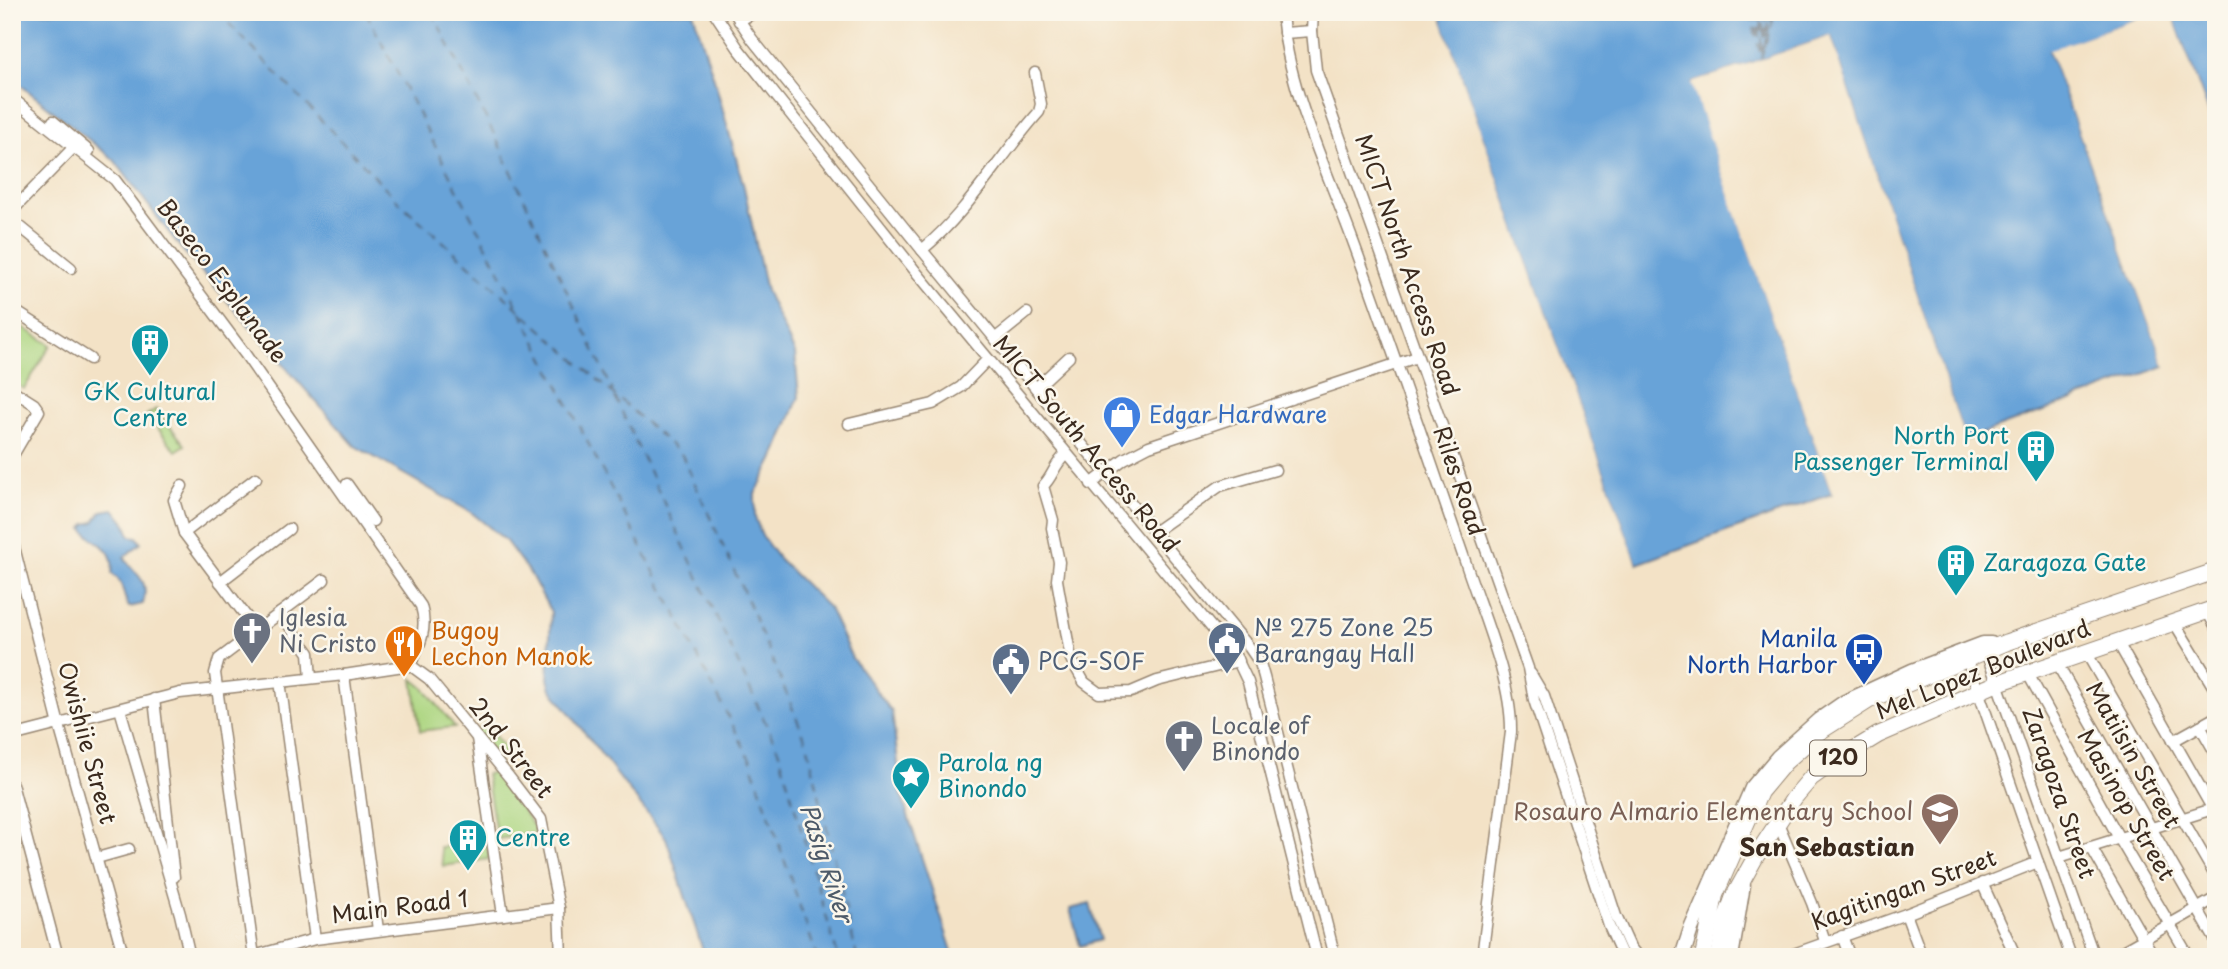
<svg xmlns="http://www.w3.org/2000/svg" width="2228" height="969" viewBox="0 0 2228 969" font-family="'Playpen Sans',sans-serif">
  <rect width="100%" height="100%" fill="#fbf7ec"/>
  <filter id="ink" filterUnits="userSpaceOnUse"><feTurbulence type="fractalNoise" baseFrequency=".0143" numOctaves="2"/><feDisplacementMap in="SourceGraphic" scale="14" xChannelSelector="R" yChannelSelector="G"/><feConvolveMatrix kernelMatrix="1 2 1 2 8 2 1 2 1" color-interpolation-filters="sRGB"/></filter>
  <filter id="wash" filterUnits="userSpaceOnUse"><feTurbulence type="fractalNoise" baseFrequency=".00686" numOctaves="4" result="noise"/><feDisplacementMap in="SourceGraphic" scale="28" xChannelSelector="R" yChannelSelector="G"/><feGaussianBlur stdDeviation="1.57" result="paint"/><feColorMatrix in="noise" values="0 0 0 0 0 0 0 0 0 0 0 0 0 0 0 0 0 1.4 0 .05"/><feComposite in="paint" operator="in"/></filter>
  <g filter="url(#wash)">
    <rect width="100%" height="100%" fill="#f3e2c6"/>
    <g fill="#acd580" stroke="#74804f" stroke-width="2">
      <path d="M12 320 51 345 24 389 12 382Z"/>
      <path d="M156 409 185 445 176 451 147 415Z"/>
      <path d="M413 679 423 687 455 727 420 731Z"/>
      <path d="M485 724 507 751 495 761 472 735Z"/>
      <path d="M497 772 538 833 497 839 486 774Z"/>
      <path d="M487 841 489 859 443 866 440 847Z"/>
    </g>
    <g fill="#68a3d8" stroke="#52667b" stroke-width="2">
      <path d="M12 12H693L716 85 744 187 766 291 795 353 799 397 773 460 755 494V517L762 536 778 558 829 608 852 658 892 712 902 797 954 957H705L666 838 551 689 548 679 551 612 531 575 505 540 472 513 355 446 180 247 114 160 12 78Z"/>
      <path d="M1439 12H2156L2049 51 2165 366 1965 440 1831 36 1692 83 1832 494 1637 564 1513 223Z"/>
      <path d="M2171 12H2216V132Z"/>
      <path d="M114 509 126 524 130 536 137 537 141 543 124 557C136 577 150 578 143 604L129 607C121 594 126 583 112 574 116 546 97 546 83 529L86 524 94 522 102 511Z"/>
      <path d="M1090 904 1100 940 1080 946 1070 909Z"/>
    </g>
    <g fill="#f3e2c6">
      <path d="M1436 12H1439L1513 223 1637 564 1634 566 1510 224Z"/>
      <path d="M2156 12 2160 13 2157 16 2053 52 2168 364 2165 366 2049 50Z"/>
      <path d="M2168 12H2171L2216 135 2212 133Z"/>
      <path d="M1831 36 1965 440 1962 441 1828 40 1696 85 1835 493 1832 494 1691 83Z"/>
    </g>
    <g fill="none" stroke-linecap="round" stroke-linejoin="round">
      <g stroke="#4d5a68" stroke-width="2" stroke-dasharray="9 7" stroke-linecap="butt">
        <path d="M218 12 401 204 682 455 746 597 807 743 857 957"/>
        <path d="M366 12 518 307"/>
        <path d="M432 12 496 138 613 391"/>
        <path d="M1750 12 1761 57"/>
        <path d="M1752 12 1755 26"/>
        <path d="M1753 12 1759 42"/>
        <path d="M1755 12 1758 30"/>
        <path d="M1757 12 1761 50"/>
        <path d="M1759 12 1760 33"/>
        <path d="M1763 33 1764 12"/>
        <path d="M1765 37 1768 12"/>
        <path d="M1767 37 1773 12"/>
        <path d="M1761 47V12"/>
        <path d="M1764 47 1771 12"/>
        <path d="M1762 54 1766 12"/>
        <path d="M1761 58 1776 12"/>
        <path d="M521 312 751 761 817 957"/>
        <path d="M615 397 779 752 838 957"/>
      </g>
    </g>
  </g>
  <g filter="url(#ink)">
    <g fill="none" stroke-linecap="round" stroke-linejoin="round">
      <g stroke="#978672" stroke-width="13">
        <g id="minor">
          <path d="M714 12 738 48 917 273 1236 657 1248 682 1317 957"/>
          <path d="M734 12 752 39 922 250 1249 647 1260 663 1264 677 1335 957"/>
          <path d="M1282 12C1287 88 1328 172 1354 244 1393 350 1429 457 1466 564 1482 613 1512 681 1511 732L1482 957"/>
          <path d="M1313 12 1312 31 1316 70 1528 668 1534 700 1609 926 1623 957"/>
          <path d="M739 21 755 12"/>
          <path d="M1284 33 1312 31"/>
          <path d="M12 98 115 180 245 354 421 606C428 629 420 645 410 665"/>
          <path d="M53 121 89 151"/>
          <path d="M12 211 73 148"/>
          <path d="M12 220 71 268"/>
          <path d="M922 250C969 211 999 157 1039 112L1041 104 1035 73"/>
          <path d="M12 309 90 359"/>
          <path d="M996 338 1027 313"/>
          <path d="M1036 388 1069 357"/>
          <path d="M12 390 34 404 39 411 12 457"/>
          <path d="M849 424 933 404 961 387 988 359"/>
          <path d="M1066 454C1053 466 1054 475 1043 486L1053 520 1052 528 1059 562 1057 580 1071 659 1084 682 1099 693 1131 692 1157 681 1239 661"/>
          <path d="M347 484 373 521"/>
          <path d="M1091 484 1124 459 1149 446 1417 357"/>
          <path d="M182 486 174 500 184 533 257 631"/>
          <path d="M1154 532 1220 486 1275 470"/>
          <path d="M184 533 256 478"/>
          <path d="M12 539 59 725 124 957"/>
          <path d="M220 582 289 529"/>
          <path d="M2207 611 2216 627"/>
          <path d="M280 613 309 653 311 678"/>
          <path d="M2174 622 2216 691"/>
          <path d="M2117 641 2216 815"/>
          <path d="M1984 646 2094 957"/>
          <path d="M2086 652 2216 877"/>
          <path d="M1966 656 2071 957"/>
          <path d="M2056 662 2216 941"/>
          <path d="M410 665 429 679 509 777 541 819 559 908 561 957"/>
          <path d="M2027 672 2119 838 2189 957"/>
          <path d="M1531 674 1544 696 1616 916 1630 947 1638 957"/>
          <path d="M344 675 378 930"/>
          <path d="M280 681 315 939"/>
          <path d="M154 699 174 877"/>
          <path d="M120 709 180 914 190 957"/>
          <path d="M2200 726 2216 754"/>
          <path d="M12 736 180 693 344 675 410 665"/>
          <path d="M477 738 503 915"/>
          <path d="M2173 741 2216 717"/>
          <path d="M12 784 58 957"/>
          <path d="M1778 823 1812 903 1825 941"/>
          <path d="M2091 847 2154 957"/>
          <path d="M2059 857 2216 808"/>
          <path d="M97 858 129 849"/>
          <path d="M1982 883 2016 957"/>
          <path d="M1906 914 1922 957"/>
          <path d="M1842 936 1850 957"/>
          <path d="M12 944 16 957"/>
          <path d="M250 957 315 939 559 908"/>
          <path d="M254 957 215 673 219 659 324 580"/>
          <path d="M1785 957 1906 914 2038 862"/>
          <path d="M2112 957 2216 898"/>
        </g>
      </g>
      <g stroke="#978672" stroke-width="17">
        <g id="major">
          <path d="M1682 957 1691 929 1752 788 1778 757 1819 720 1845 702 1912 671 1983 644H1991"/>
          <path d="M1731 957 1743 885"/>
        </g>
      </g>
      <g stroke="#978672" stroke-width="18">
        <g id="highway">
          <path d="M1703 957 1715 895 1760 792 1785 762 1819 732 1871 699 2007 642 2216 571"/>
          <path d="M1719 957 1726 918 1734 896 1756 856 1794 798 1811 778 1832 763 1878 735 1998 683 2216 608"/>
        </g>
      </g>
      <use href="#minor" stroke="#fff" stroke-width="10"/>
      <use href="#major" stroke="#fff" stroke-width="14"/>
      <use href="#highway" stroke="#fff" stroke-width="16"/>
    </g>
  </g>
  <defs>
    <g id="building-pin" transform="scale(2.0125)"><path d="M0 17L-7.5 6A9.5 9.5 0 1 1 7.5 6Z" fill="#0f9aa8" stroke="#fbf7ec"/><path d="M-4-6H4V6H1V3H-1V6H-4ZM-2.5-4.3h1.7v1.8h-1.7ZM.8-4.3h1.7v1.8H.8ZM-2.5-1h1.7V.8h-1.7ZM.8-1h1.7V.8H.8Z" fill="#fff"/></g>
    <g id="shop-pin" transform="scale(2.0125)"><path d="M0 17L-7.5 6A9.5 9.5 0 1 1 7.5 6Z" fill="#3f7fe0" stroke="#fbf7ec"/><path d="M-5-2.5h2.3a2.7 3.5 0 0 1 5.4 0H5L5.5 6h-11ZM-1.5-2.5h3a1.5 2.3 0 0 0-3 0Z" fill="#fff"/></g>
    <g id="church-pin" transform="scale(2.0125)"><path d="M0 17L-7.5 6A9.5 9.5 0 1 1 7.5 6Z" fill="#6b7280" stroke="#fbf7ec"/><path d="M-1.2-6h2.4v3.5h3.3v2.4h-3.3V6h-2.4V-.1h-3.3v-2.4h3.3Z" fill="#fff"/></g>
    <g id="civic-pin" transform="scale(2.0125)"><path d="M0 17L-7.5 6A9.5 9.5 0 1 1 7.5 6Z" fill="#5c6f8a" stroke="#fbf7ec"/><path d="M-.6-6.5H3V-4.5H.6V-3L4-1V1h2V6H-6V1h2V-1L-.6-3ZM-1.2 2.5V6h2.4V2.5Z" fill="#fff"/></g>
    <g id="restaurant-pin" transform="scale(2.0125)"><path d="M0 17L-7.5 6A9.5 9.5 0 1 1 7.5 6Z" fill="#e8710a" stroke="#fbf7ec"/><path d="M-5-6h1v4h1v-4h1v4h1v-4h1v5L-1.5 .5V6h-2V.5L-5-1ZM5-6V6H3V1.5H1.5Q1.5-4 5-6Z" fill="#fff"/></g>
    <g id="bus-pin" transform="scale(2.0125)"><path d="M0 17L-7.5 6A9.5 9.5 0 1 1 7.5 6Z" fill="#1a4fb4" stroke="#fbf7ec"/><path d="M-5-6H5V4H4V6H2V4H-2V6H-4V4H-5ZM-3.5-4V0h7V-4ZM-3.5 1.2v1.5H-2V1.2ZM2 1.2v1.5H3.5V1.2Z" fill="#fff"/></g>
    <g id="sight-pin" transform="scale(2.0125)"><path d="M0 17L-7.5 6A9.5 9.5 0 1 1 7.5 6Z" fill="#0f9aa8" stroke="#fbf7ec"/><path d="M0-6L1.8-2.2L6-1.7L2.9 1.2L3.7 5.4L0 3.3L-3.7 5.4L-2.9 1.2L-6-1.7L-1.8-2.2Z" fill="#fff"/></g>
    <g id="school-pin" transform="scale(2.0125)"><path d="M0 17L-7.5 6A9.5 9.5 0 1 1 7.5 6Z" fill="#8d6e63" stroke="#fbf7ec"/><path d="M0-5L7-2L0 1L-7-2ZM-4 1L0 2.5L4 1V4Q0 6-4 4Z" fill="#fff"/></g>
  </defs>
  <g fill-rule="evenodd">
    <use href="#building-pin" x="150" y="343"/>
    <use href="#shop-pin" x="1122" y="415"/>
    <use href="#building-pin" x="2036" y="449"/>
    <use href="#building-pin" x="1956" y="563"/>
    <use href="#church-pin" x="252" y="631"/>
    <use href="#civic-pin" x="1227" y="641"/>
    <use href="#restaurant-pin" x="404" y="644"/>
    <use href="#bus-pin" x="1864" y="652"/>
    <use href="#civic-pin" x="1011" y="662"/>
    <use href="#church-pin" x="1184" y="739"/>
    <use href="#sight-pin" x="911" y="776"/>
    <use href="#school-pin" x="1940" y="812"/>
    <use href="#building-pin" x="468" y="838"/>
  </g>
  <g text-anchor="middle" stroke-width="5" stroke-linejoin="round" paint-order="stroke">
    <rect fill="#fbf7ec" stroke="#75685c" stroke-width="2" x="1810" y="740.5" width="56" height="35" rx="5"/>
    <g font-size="21" font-weight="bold" fill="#3b2a1e">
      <text x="1838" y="765">120</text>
    </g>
    <g font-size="23" fill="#3b2a1e" stroke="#fbf7ec">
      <text transform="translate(1407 265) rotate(71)" y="8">MICT North Access Road</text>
      <text transform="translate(222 281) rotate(53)" y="8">Baseco Esplanade</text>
      <text transform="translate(1086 444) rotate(50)" y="8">MICT South Access Road</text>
      <text transform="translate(1459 481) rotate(71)" y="8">Riles Road</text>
      <text transform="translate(1983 670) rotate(-22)" y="8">Mel Lopez Boulevard</text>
      <text transform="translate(87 743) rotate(75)" y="8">Owishiie Street</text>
      <text transform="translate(511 748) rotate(52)" y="8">2nd Street</text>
      <text transform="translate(2133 755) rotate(60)" y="8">Matiisin Street</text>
      <text transform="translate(2059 793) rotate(71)" y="8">Zaragoza Street</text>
      <text transform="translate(2126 805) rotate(60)" y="8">Masinop Street</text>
      <text transform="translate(1904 890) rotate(-20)" y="8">Kagitingan Street</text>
      <text transform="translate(400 907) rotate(-7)" y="8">Main Road 1</text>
    </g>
    <g font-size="23" fill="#0d838f" stroke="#fbf7ec" text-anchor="start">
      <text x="150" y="400" text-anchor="middle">GK Cultural<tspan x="150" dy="26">Centre</tspan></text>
      <text x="2009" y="444" text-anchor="end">North Port<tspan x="2009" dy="26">Passenger Terminal</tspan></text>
      <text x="1983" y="571">Zaragoza Gate</text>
      <text x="938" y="771">Parola ng<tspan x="938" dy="26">Binondo</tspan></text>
      <text x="495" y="846">Centre</text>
    </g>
    <g font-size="23" fill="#366cbe" stroke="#fbf7ec" text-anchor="start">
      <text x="1149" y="423">Edgar Hardware</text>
    </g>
    <g font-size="23" fill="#5b616d" stroke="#fbf7ec" text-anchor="start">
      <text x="279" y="626">Iglesia<tspan x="279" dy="26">Ni Cristo</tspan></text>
      <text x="1211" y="734">Locale of<tspan x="1211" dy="26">Binondo</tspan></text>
    </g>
    <g font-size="23" fill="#4e5e75" stroke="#fbf7ec" text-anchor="start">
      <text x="1254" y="636">№ 275 Zone 25<tspan x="1254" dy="26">Barangay Hall</tspan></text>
      <text x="1038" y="670">PCG-SOF</text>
    </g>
    <g font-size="23" fill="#c56008" stroke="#fbf7ec" text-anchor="start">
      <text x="431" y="639">Bugoy<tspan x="431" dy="26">Lechon Manok</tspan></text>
    </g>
    <g font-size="23" fill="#164399" stroke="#fbf7ec" text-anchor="end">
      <text x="1837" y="647">Manila<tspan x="1837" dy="26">North Harbor</tspan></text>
    </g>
    <g font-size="23" fill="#785e54" stroke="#fbf7ec" text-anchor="end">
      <text x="1913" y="820">Rosauro Almario Elementary School</text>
    </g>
    <g font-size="24" font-weight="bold" fill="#3b2a1e" stroke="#fbf7ec">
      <text x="1827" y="856">San Sebastian</text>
    </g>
    <g font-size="24" font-style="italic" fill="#4d5a68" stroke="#fbf7ec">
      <text transform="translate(826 863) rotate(72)" y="8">Pasig River</text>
    </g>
  </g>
  <rect width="2228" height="969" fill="none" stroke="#fbf7ec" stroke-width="42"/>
</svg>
